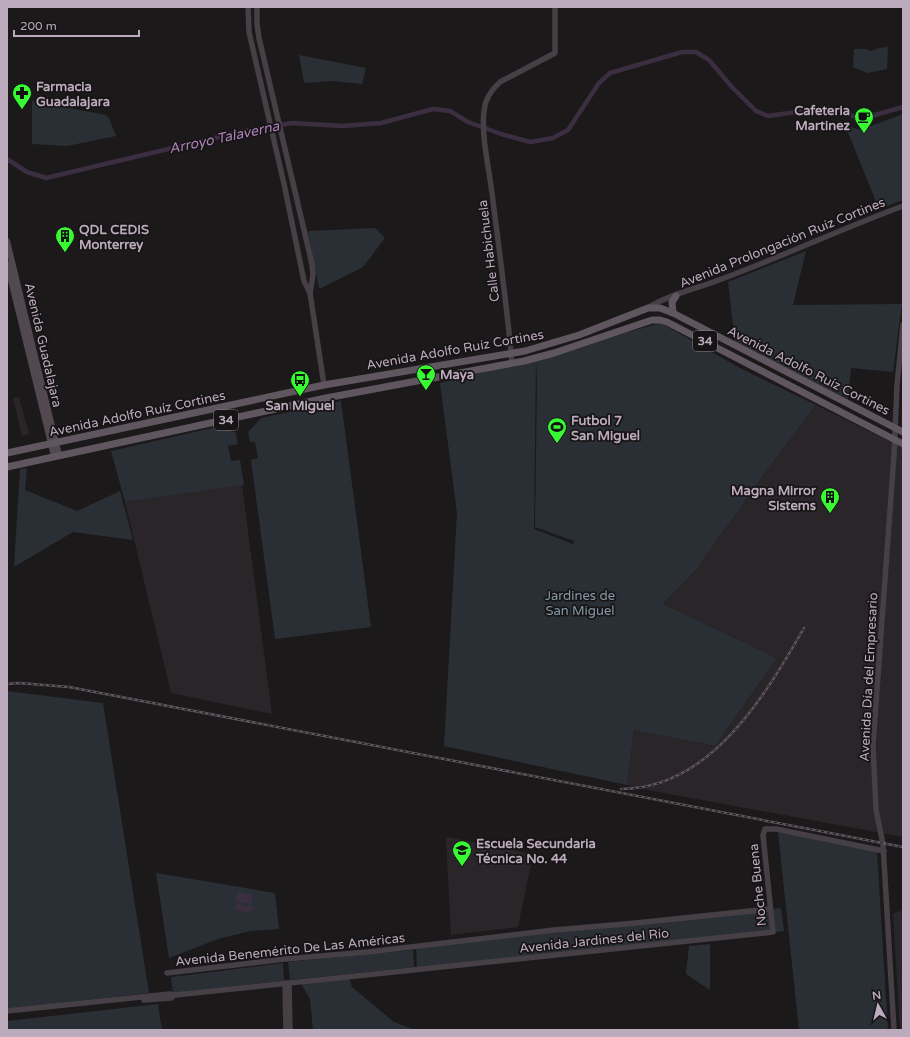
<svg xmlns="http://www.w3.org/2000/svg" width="910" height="1037" viewBox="0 0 910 1037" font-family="'Varela Round',sans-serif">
  <rect width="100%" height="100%" fill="#1c191b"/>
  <g fill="#292528">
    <path d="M19 397 29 434 22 436 13 398Z"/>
    <path d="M816 405 903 448V837L653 791 627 785 634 730 715 746 777 658 663 604 695 571 765 473Z"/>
    <path d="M242 485 272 714 171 693 125 502Z"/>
    <path d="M447 837 533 854 518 927 451 935 446 839Z"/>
    <path d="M903 910V1030H900L893 914Z"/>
  </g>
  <g fill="#292f34" fill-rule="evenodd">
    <path d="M888 47 887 69 868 73 853 67 854 49H866L871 51 879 48Z"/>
    <path d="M299 55 366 68 362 84 332 81 304 83Z"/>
    <path d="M32 101 106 115 109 118 116 136 67 146 32 144Z"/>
    <path d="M903 114V200L879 209 845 125 860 130Z"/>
    <path d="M375 228 385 238 363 267 321 288H319L308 233 309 231Z"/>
    <path d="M806 251 793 305 902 304 893 372 851 368 848 399 735 342 728 282Z"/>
    <path d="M661 323 738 367 816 405 765 473 695 571 663 604 777 658 715 746 634 730 627 785 444 746 457 513 440 383 535 359 580 345ZM536 361 537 381 535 527 574 541 573 544 534 529Z"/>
    <path d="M341 401 371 627 275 639 251 460 258 458 255 442H250L248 432 261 418Z"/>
    <path d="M221 426 236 433 238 444 228 446 231 461 240 460 244 485 125 502 111 451Z"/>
    <path d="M27 468 25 490 77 511 120 491 133 540 73 532 14 567 20 469Z"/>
    <path d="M7 691 103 703 149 993 7 1009Z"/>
    <path d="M778 832 877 852 888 1030H799Z"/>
    <path d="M156 873 275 893 279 929 250 931 218 939 169 958Z"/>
    <path d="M781 908 784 931 748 936 417 969 416 946Z"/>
    <path d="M710 944V990L686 974 689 946Z"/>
    <path d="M413 950 414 967 290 980 288 962Z"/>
    <path d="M283 963 284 979 282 981 173 993 171 978 172 977Z"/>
    <path d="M349 977 352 987 394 1022 415 1030H313L310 999 300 982Z"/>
    <path d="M158 1004 162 1030H7V1021Z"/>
  </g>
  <g fill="#3c2e41">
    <path d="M238 892 253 895 252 904 236 901Z"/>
    <path d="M237 903 247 907 249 905 253 906V910L250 912 235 910V907Z"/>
  </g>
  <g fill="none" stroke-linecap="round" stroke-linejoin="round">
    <path stroke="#3c2e41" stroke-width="4.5" d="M7 159 27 172 46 178 244 131 292 123 343 126 381 123 433 109 450 111 468 122 501 134 530 142 553 138 568 130 599 83 610 73 682 52H696L709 60 732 87 756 111 768 116 824 108 841 110 855 117 875 115 903 107"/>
    <g stroke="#463f45" stroke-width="5.5">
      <path d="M248 7 249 32 284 184 304 281 310 293 324 385"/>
      <path d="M257 7V24L259 38 312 264 313 275 310 293"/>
      <path d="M648 308C662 297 701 287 719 280 781 257 841 229 903 206"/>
      <path d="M512 363C507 306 499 249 492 193 489 169 481 134 484 111 485 99 491 90 500 82L555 53V7"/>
      <path d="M167 973 285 959 368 952 554 930 636 923 770 909"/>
      <path d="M285 983 286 1030"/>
      <path d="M289 983 290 1030"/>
      <path d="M144 1000 171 998 175 995"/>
      <path d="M7 1011 170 994 175 995 773 932 763 835 765 829H776L884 851"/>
      <path d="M894 1030 883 844 876 810 873 745 894 455 897 385 903 325"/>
    </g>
    <g stroke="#514850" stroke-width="6">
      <path d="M7 241 59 455"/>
      <path d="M7 264 54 456"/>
    </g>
    <g stroke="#60565f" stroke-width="7">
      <path d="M673 313 672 302 676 296"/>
      <path d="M7 453 324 385 525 351 579 335 648 308H660L673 313 903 432"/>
      <path d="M7 467 326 398 524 361 554 353 652 320H660L667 322 903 444"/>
    </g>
    <g stroke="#60565f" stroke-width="2.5">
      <g id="rail">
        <path d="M7 684 19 683 69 687 903 847"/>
        <path d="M621 789C710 789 765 696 804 628"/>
      </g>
    </g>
    <use href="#rail" stroke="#171416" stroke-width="1" stroke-dasharray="3" stroke-linecap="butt"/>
  </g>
  <defs>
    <g id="pharmacy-pin" transform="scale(1)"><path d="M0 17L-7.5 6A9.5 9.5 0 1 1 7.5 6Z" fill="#38fa33" stroke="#171416"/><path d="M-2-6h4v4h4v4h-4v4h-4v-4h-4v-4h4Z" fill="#111"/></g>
    <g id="cafe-pin" transform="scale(1)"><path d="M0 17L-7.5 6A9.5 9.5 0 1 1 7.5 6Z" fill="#38fa33" stroke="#171416"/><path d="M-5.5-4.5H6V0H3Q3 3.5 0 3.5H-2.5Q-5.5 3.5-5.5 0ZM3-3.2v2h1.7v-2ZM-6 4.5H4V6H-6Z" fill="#111"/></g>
    <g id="building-pin" transform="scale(1)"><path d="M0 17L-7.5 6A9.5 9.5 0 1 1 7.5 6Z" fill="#38fa33" stroke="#171416"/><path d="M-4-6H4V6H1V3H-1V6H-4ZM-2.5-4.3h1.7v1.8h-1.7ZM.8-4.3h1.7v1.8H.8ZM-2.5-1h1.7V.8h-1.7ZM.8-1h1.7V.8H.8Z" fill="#111"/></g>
    <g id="bar-pin" transform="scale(1)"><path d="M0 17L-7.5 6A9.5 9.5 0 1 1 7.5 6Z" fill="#38fa33" stroke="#171416"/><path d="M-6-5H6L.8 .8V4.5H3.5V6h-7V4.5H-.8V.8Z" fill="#111"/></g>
    <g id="bus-pin" transform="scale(1)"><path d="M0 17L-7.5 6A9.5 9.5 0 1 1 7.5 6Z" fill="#38fa33" stroke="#171416"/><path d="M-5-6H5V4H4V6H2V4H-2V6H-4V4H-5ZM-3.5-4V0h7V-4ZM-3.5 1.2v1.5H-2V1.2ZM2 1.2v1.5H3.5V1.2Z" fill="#111"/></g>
    <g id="stadium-pin" transform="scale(1)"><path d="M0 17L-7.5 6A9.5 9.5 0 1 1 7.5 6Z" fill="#38fa33" stroke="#171416"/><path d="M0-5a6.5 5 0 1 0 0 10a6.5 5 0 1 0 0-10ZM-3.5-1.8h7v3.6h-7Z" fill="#111"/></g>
    <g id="school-pin" transform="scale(1)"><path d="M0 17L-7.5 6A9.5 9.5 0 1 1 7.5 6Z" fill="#38fa33" stroke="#171416"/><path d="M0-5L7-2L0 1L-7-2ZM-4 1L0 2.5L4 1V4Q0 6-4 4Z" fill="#111"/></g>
  </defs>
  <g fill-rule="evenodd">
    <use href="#pharmacy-pin" x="22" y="93"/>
    <use href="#cafe-pin" x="864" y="117"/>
    <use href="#building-pin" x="65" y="236"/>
    <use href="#bar-pin" x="426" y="374"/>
    <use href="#bus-pin" x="300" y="380"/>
    <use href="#stadium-pin" x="557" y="427"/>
    <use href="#building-pin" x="830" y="497"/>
    <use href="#school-pin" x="462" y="850"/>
  </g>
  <g text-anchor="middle" stroke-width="3.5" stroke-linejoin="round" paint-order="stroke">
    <g fill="#171416" stroke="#8a7e8a" stroke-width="1">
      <rect x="693" y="331" width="24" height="20" rx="3"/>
      <rect x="214" y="410" width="24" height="20" rx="3"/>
    </g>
    <g font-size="12" font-weight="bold" fill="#bcabbc">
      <text x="705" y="345">34</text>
      <text x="226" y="424">34</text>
    </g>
    <g font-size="13" font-weight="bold" fill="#bcabbc" stroke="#171416" text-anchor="start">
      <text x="36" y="91">Farmacia<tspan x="36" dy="15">Guadalajara</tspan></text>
      <text x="850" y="115" text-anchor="end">Cafeteria<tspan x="850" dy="15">Martinez</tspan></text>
      <text x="79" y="234">QDL CEDIS<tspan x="79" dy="15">Monterrey</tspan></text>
      <text x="440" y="379">Maya</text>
      <text x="300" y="410" text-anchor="middle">San Miguel</text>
      <text x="571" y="425">Futbol 7<tspan x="571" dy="15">San Miguel</tspan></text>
      <text x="816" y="495" text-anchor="end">Magna Mirror<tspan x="816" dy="15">Sistems</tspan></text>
      <text x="476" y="848">Escuela Secundaria<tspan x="476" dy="15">Técnica No. 44</tspan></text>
    </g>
    <g font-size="13" fill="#bcabbc" stroke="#171416">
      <text transform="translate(782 242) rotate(-22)" y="5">Avenida Prolongación Ruíz Cortines</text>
      <text transform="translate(488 251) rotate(-97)" y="5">Calle Habichuela</text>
      <text transform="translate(44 345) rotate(77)" y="5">Avenida Guadalajara</text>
      <text transform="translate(455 349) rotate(-10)" y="5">Avenida Adolfo Ruíz Cortines</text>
      <text transform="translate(809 370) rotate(27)" y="5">Avenida Adolfo Ruíz Cortines</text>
      <text transform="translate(137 413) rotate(-12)" y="5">Avenida Adolfo Ruíz Cortines</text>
      <text transform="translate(868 677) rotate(-87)" y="5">Avenida Día del Empresario</text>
      <text transform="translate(757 885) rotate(-96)" y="5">Noche Buena</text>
      <text transform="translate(594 940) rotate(-6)" y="5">Avenida Jardines del Río</text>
      <text transform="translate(290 949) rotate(-6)" y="5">Avenida Benemérito De Las Américas</text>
    </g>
    <g font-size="13" fill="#8299a7" stroke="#171416">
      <text x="580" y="600">Jardines de<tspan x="580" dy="15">San Miguel</tspan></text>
    </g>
    <g font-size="14" font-style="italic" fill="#ac81b8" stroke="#171416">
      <text transform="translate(224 137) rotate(-12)" y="5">Arroyo Talaverna</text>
    </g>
  </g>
  <rect width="910" height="1037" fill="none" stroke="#bcabbc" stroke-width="16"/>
  <g transform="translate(878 1005) rotate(352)" stroke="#171416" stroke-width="3" paint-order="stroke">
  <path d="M0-3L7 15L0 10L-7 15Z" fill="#bcabbc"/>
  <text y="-6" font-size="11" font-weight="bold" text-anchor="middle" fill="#bcabbc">N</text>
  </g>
  <path d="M14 30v6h125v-6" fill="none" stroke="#bcabbc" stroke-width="2"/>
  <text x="20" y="30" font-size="12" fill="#bcabbc" stroke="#171416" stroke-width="3" paint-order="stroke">200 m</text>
</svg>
